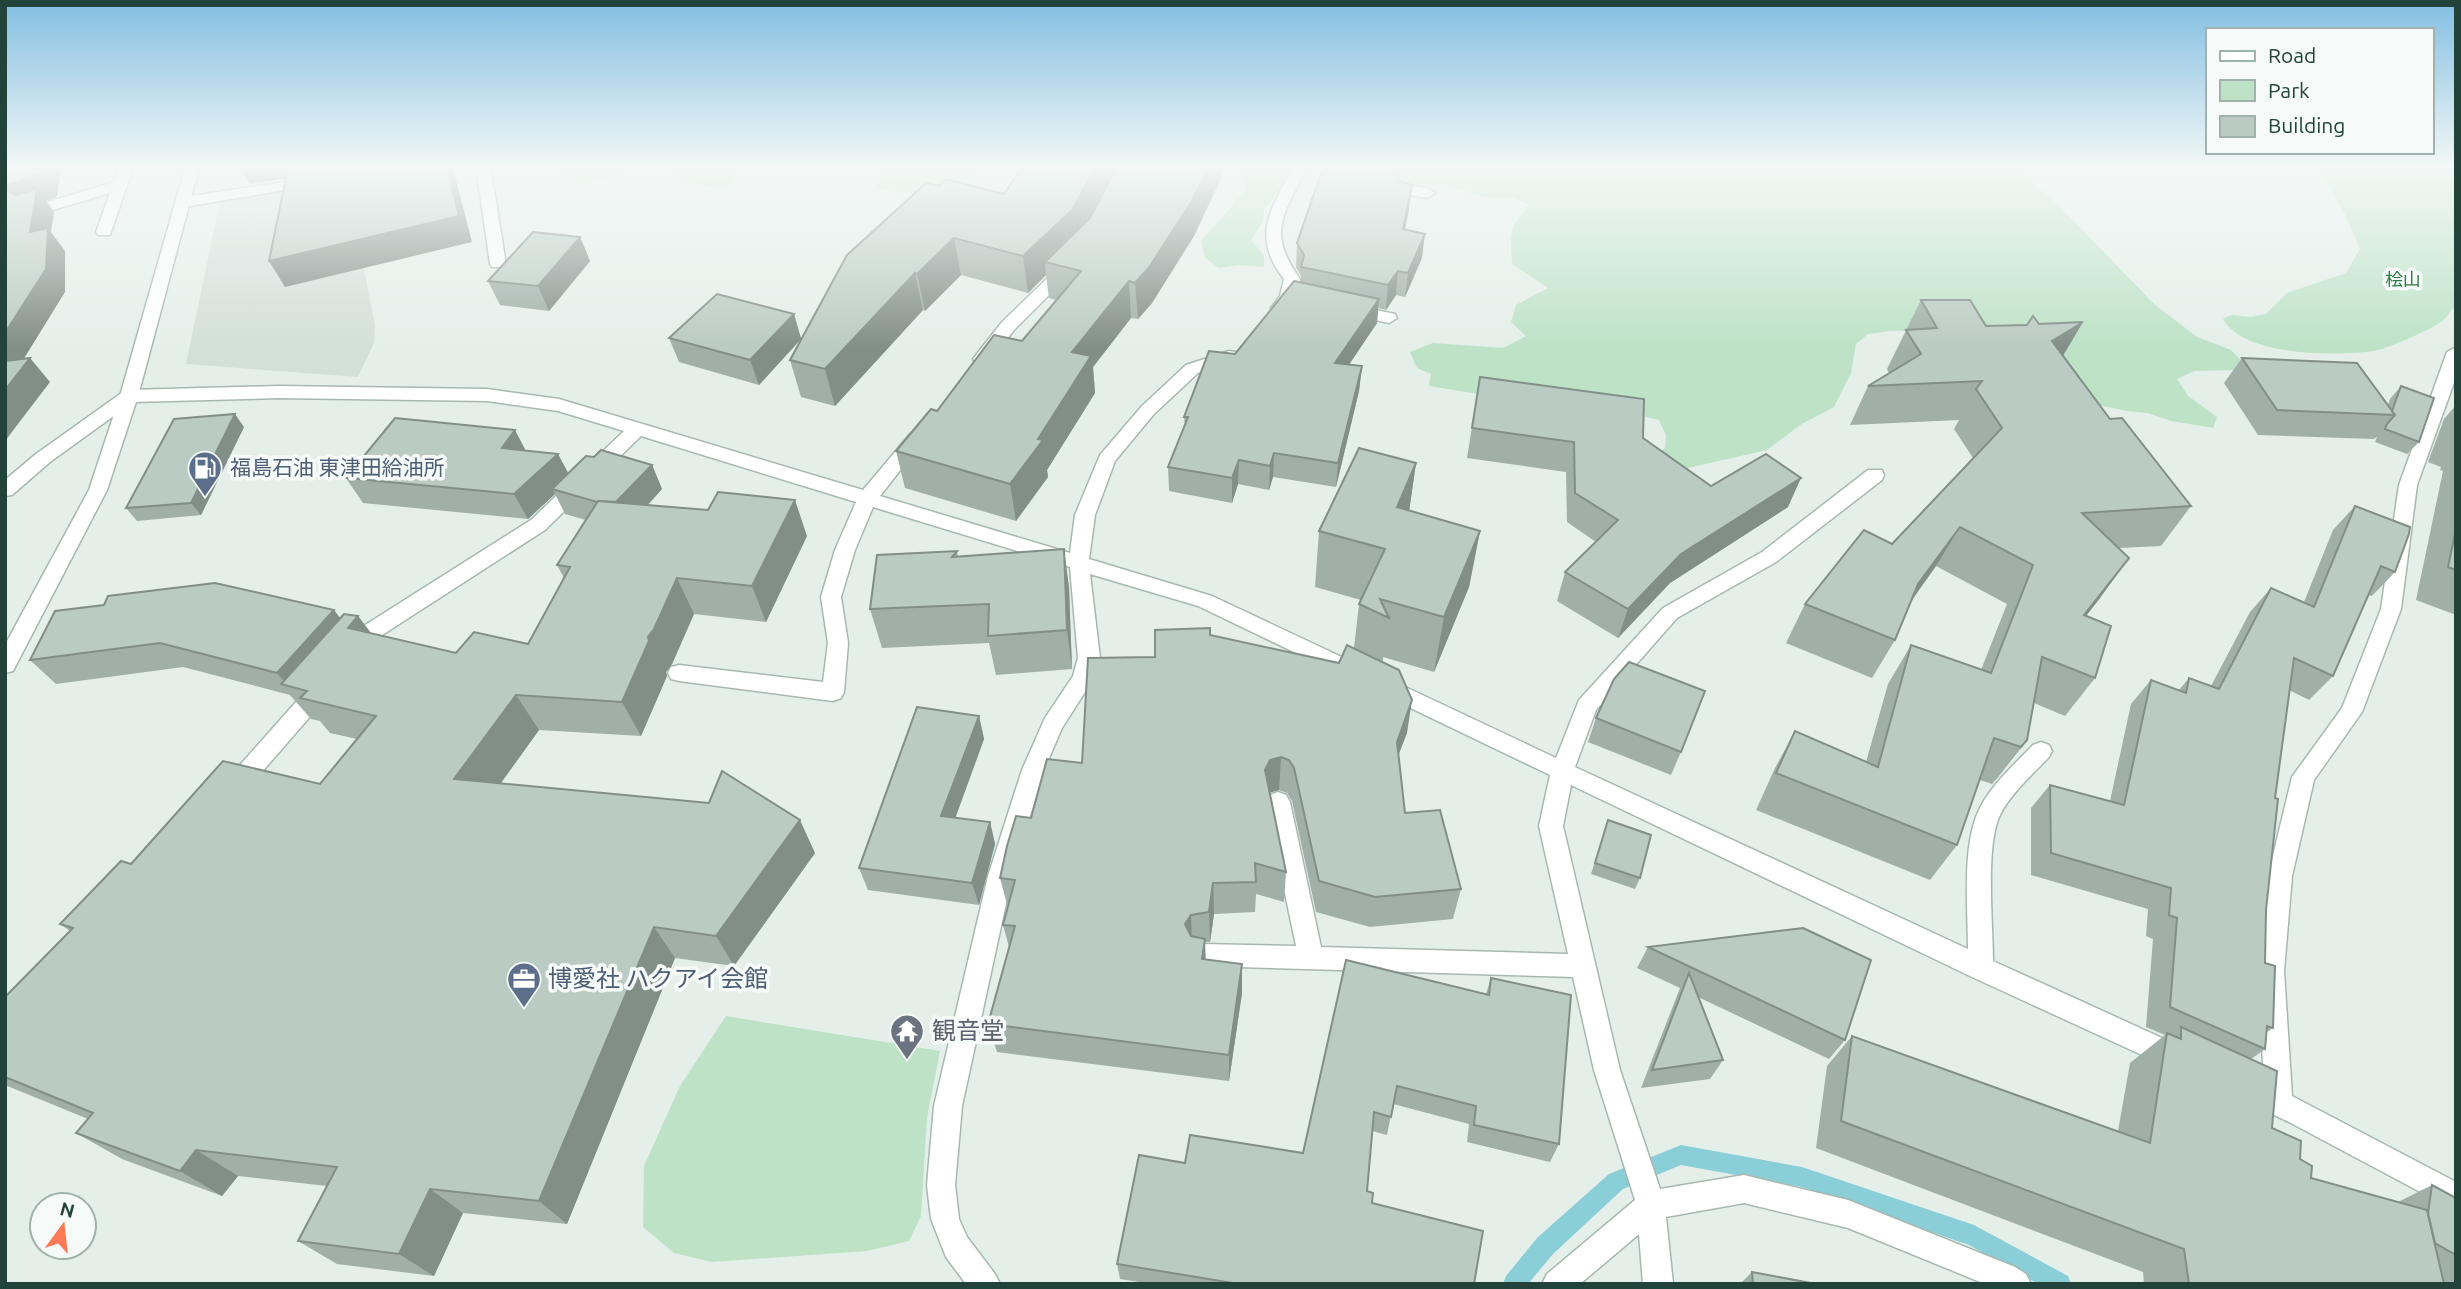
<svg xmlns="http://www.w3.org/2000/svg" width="2461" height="1289" viewBox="0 0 2461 1289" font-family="Ubuntu,'Noto Sans JP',sans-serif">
  <rect width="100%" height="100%" fill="#e5efea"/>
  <path fill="#d3dfd9" d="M346 181 375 325 374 343 358 377 186 364 220 201Z"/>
  <g fill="#bde2c6">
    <path d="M559 168H756L739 173 726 188 688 183 668 172 650 168 582 184 562 174Z"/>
    <path d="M885 168H984L971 176 965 188 904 193 875 188Z"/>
    <path d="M1238 168H1295L1287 170 1288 181 1264 209 1263 222 1251 240 1264 256V267L1240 265 1219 268 1205 258 1201 241 1246 190Z"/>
    <path d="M1334 168H2018L2069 216 2154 304 2197 337 2231 350 2241 360 2235 370 2194 371 2177 379 2188 396 2217 417 2213 428 2171 421 2148 413 2127 411 2084 402 1985 332 1890 331 1868 334 1856 344 1851 373 1834 407 1800 425 1767 450 1679 470 1641 467 1665 448 1666 435 1659 420 1624 412 1557 407 1429 386 1431 374 1417 368 1410 352 1433 343 1503 348 1526 336 1511 322 1516 305 1548 288 1512 264C1511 233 1508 227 1530 205L1514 198 1492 199 1441 184 1398 185Z"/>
    <path d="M2317 168H2446L2456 176V304C2451 311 2445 320 2438 324 2429 330 2384 350 2374 351 2334 356 2245 357 2223 319L2231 315 2251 317 2266 314 2287 293 2346 273 2360 249 2344 212Z"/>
    <path d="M726 1016 940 1051 927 1118 921 1216 909 1241 867 1251 712 1262 674 1253 643 1227 644 1166 680 1086Z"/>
  </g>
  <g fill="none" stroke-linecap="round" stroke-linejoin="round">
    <path fill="#8aced8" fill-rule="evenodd" d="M1681 1145 1802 1167 1974 1225 2068 1276 2071 1284H2038L1969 1245 1802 1187 1681 1165 1623 1189 1553 1254 1528 1284H1503L1506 1276 1537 1238 1609 1174Z"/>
    <g stroke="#a7b8b1" stroke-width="3">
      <g id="minor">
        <path d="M119 168H133L110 235H98L96 232 110 193 33 216 25 211 28 208 114 182Z"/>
        <path d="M467 168H490L491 170 506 264 504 267H492L490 264 477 173Z"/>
        <path d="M1293 168 1306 169C1284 216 1266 231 1300 279 1297 292 1294 309 1279 313L1271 308 1280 296 1284 279C1251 237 1270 210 1293 168Z"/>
        <path d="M310 178 315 179 317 182 315 185 184 207 176 202 184 197Z"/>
        <path d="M1385 182 1427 188 1435 193 1427 198 1380 190 1377 187 1380 184Z"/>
        <path d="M1068 262 1074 264 1076 267 1074 270 1014 330 988 363H976L973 359 1002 322 1062 264Z"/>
        <path d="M1352 305 1395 314 1397 318 1389 323 1346 314 1344 310 1346 306Z"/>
        <path d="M2456 347V377L2417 485 2401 609 2362 712 2314 780 2292 876 2284 971 2292 1096 2456 1182V1211L2289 1122 2240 1099 2236 1090 2240 1081 2249 1077 2264 1083 2258 971 2268 876 2292 777 2342 708 2381 609 2399 485 2447 352Z"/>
        <path d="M1229 351 1235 352 1238 356 1235 360 1198 373 1154 414 1115 461 1095 515 1089 559 1212 596 1556 758 1579 700 1663 608 1762 552 1868 470H1882L1884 475 1882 480 1776 562 1677 618 1596 710 1575 767 1968 949C1968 908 1961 842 1981 806 1994 782 2015 764 2033 745L2041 742 2049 745 2052 751 2049 757C2032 775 2011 793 2000 815 1985 846 1993 925 1993 961L2184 1048 2188 1057 2184 1066 2175 1070 2166 1066 1972 977 1571 785 1563 826 1620 1070 1660 1189 1744 1175 1848 1200 2015 1267 2026 1274 2031 1284H1985L1848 1228 1744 1203 1666 1217 1673 1284H1643L1639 1234 1580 1284H1542L1547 1274 1635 1200 1594 1070 1573 977 1202 966 1193 963 1189 955 1193 947 1202 944 1296 946 1266 802 1270 795 1278 792 1286 795 1290 802 1321 947 1568 954 1539 826 1550 775 1198 606 1090 574 1100 658 1094 678 1062 728 1044 770 1012 876 962 1106 955 1185 959 1219 967 1237 995 1274 1000 1284H966L946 1257 931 1219 927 1185 934 1106 988 876 1022 770 1045 718 1073 676 1078 658 1070 567 873 507 855 550 841 597 848 643 844 692 841 698 833 701 679 681 671 679 668 673 671 667 679 665 823 682 828 643 821 597 835 550 856 502 641 436 545 530 376 639C367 649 360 663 345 658L341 652 362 627 531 520 624 431 558 411 487 401 279 398 133 402 50 462 12 495 5 496V480L36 454 123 392 129 390 279 386 487 389 559 399 863 490 911 433H923L926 437 923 441 880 496 1070 553 1075 515 1100 455 1142 406 1186 365Z"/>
        <path d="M320 681 328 684 331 690 328 696 241 796 233 799 225 796 222 789 225 782 312 684Z"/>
      </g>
    </g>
    <g stroke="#a7b8b1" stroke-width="3">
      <path id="tertiary" d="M185 168H199L138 396 107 490 13 671 5 673V645L89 490 120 396Z"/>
    </g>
    <use href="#minor" fill="#fff" fill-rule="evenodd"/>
    <use href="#tertiary" fill="#fff" fill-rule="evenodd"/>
  </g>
  <g fill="#a0afa8">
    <path d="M1222 176 1194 236 1152 303 1138 319 1131 318 1093 367 1095 393 1047 470 1048 477 1016 521 905 488 896 451 937 411 1022 341 1056 300 1049 298 1046 275 1028 293 961 275 925 311 923 310 835 406 801 397 790 360 801 339 759 385 679 362 669 338 794 314 801 338 939 186 1004 194Z"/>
    <path d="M1398 181 1409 209 1405 230 1422 258 1405 297 1396 295 1386 310 1378 308 1377 323 1349 364 1362 366 1359 391 1336 487 1273 477 1269 490 1238 484 1232 503 1169 491 1168 467 1185 426 1184 417 1235 354 1301 283V276L1296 267 1297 243Z"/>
    <path d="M580 237 590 261 549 311 500 305 488 281Z"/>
    <path d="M1921 300 1986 326 2083 322 2063 356 2110 419 2191 506 2161 546 2119 548 2100 598 2086 616 2095 678 2065 716 2034 703 2027 740 1992 784 1980 780 1957 845 1930 880 1756 810 1775 768 1795 731 1866 762 1888 684 1911 645 1981 670 2007 604 1936 566 1910 603 1895 640 1872 678 1786 643 1805 604 1892 544 1973 458 1954 429 1959 420 1850 425 1868 386 1889 373 1887 369Z"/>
    <path d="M2242 358 2388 405 2390 399 2401 386 2419 442 2407 454 2375 442 2377 437 2374 439 2258 435 2224 383Z"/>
    <path d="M1480 377 1643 438 1711 486 1788 507 1670 583 1618 638 1557 601 1565 572 1596 542 1567 522 1566 472 1467 458Z"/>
    <path d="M2456 405V615L2416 600 2443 471 2440 470 2441 467 2428 462 2444 419Z"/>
    <path d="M244 427 201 515 137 521 126 508Z"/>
    <path d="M526 450 568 474 652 465 662 489 648 505 807 536 766 622 694 614 672 664 666 672 667 676 641 736 539 730 501 783 815 853 734 966 675 958 567 1224 463 1213 434 1276 337 1264 298 1241 327 1186 238 1176 222 1196 122 1159 76 1133 88 1119 5 1085V997L70 931 60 924 131 864 320 784 357 739 330 733 320 721 311 719 290 695 183 667 56 684 30 660 340 618 358 616 371 633 456 653 528 644 564 578 557 565 586 520 565 514 555 494 528 519 363 503 346 478Z"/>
    <path d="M1416 463 1409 511 1480 531 1469 587 1434 672 1383 657V662L1407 733 1398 755 1405 813 1461 889 1453 919 1370 927 1316 912 1292 801 1287 793 1279 790 1269 792 1286 872 1284 902 1256 894 1255 912 1214 914 1210 942H1205V960L1242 964V993L1229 1081 997 1052 988 1024 1009 947 1003 925 1008 908 1000 878 1031 818 1082 763 1155 657 1210 635 1339 663 1354 648 1359 604 1361 600 1315 587 1319 531Z"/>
    <path d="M2355 506 2395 572 2372 596 2368 595 2333 676 2309 700 2289 690 2275 798 2266 910 2265 963 2273 1028 2267 1032 2265 1049 2251 1059 2272 1128 2300 1159 2311 1178 2398 1202 2432 1185 2456 1198V1284H2446L2443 1282 2444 1284H2144L2143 1272 1816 1148 1827 1066 1852 1036 2118 1131 2130 1063 2165 1035 2146 1027 2153 939 2146 936 2148 909 2031 875V808L2050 785 2110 801 2131 704 2151 680 2179 690 2189 678 2211 686 2250 612 2271 588 2304 602 2333 530Z"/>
    <path d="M1064 549 1069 588 1072 669 996 675 989 643 882 648 870 609 957 551 958 557Z"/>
    <path d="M979 716 984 739 955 818 990 822 995 844 979 905 868 890 859 868Z"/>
    <path d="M1596 718 1681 752 1671 775 1588 742Z"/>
    <path d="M1608 820 1640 878 1635 889 1591 874Z"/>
    <path d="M1648 947 1845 1040 1829 1059 1698 997 1723 1060 1710 1079 1641 1088 1680 988 1637 968Z"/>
    <path d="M1491 978 1559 1144 1550 1162 1467 1142 1469 1124 1393 1104 1387 1135 1372 1131 1367 1191 1372 1203 1474 1284H1151L1120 1279 1117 1264 1185 1163 1303 1153 1486 994Z"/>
    <path d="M1752 1272 1816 1284H1740Z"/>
  </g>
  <g fill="#828e88">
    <path d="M41 168H61L57 197 46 201 54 212 51 232 65 251V292L7 386 5 384V333L30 232 6 190 5 186Z"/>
    <path d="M240 168H351L250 184Z"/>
    <path d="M447 168H453L472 242 285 287 269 261Z"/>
    <path d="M1095 168H1117L1076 246 1045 262 1046 275 1028 293 1023 256Z"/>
    <path d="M1208 168H1222V176L1194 236 1152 303 1138 319 1135 283Z"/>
    <path d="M1412 185 1409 209 1400 254 1403 229Z"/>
    <path d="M1425 234 1422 258 1405 297 1408 273Z"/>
    <path d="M580 237 590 261 549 311 538 286Z"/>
    <path d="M954 238 961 275 925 311 917 274Z"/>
    <path d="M1398 271 1396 295 1386 310 1388 285Z"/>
    <path d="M915 273 923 310 835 406 825 369Z"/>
    <path d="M1129 281 1131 318 1093 367 1095 393 1047 470 1048 477 1016 521 1010 484 1072 352Z"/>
    <path d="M1379 299 1377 323 1334 387 1335 363Z"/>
    <path d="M794 314 801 339 759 385 750 360Z"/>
    <path d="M2083 322 2059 362 2052 341Z"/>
    <path d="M30 358 50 382 5 441V390Z"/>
    <path d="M1362 366 1359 391 1336 487 1338 463Z"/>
    <path d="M235 414 244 427 201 515 191 503Z"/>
    <path d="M515 430 528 455 502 448Z"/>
    <path d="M1274 453 1273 477 1269 490 1270 466Z"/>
    <path d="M558 454 571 478 552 489 555 494 528 519 514 494Z"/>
    <path d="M1239 460 1238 484 1232 503V478Z"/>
    <path d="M1416 463 1408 519 1397 507Z"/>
    <path d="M652 465 662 489 626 528 614 504Z"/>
    <path d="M1801 478 1788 507 1670 583 1618 638 1628 609 1681 554Z"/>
    <path d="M795 500 807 536 766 622 752 586Z"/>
    <path d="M1960 527 1936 566 1895 623 1918 584Z"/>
    <path d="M1480 531 1469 587 1434 672 1444 617Z"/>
    <path d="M1064 549 1069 588 1072 669 1067 630Z"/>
    <path d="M2129 558 2100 598 2056 654 2084 615Z"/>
    <path d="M677 578 694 614 672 664 666 672 667 676 641 736 622 702 648 637Z"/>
    <path d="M334 610 348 628 358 616 385 652 288 686 277 673Z"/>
    <path d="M516 695 539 730 480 812 454 779Z"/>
    <path d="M1412 700 1407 733 1391 774 1397 742Z"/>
    <path d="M979 716 984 739 948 838 941 816Z"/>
    <path d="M2027 740 1998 777 1992 784 2021 747Z"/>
    <path d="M1281 757 1279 790 1269 793 1265 770 1270 760Z"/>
    <path d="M800 820 815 853 734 966 716 936Z"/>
    <path d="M990 822 995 844 979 905 972 883Z"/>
    <path d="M1213 883 1214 914 1210 942 1209 912Z"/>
    <path d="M1191 915 1192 945 1185 924Z"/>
    <path d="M654 927 675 958 567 1224 539 1201Z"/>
    <path d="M1205 939 1206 969 1202 959Z"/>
    <path d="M1242 964V993L1229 1081V1055Z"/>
    <path d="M196 1150 238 1176 222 1196 180 1171Z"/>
    <path d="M430 1189 463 1213 434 1276 399 1254Z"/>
  </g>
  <g fill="#bacbc3" stroke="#828e88" stroke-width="2">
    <path d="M5 168H41L40 174 5 186 6 190 16 195 37 189 30 232 48 228 46 269 5 333Z"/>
    <path d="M288 168H447L459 216 269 261Z"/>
    <path d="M1022 168H1095L1072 210 1023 256 954 238 917 274 915 273 825 369 790 360 847 255 926 183 939 186 946 179 1004 194Z"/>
    <path d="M1116 168H1208L1193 199 1150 266 1135 283 1129 281 1072 352 1091 356 1038 439 1043 440 1010 484 896 451 931 409 937 411 994 335 1022 341 1081 271 1045 262 1090 218Z"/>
    <path d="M1330 168H1371L1399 172 1398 181 1412 185 1403 229 1425 234 1408 273 1398 271 1388 285 1301 267 1304 255 1297 243 1322 171H1329Z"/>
    <path d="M533 232 580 237 538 286 488 281Z"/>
    <path d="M1294 281 1379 299 1335 363 1362 366 1338 463 1274 453 1270 466 1239 460 1232 478 1168 467 1188 417H1184L1209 351 1235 354Z"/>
    <path d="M717 294 794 314 750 360 669 338Z"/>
    <path d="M1921 300H1970L1986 326 2027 325 2033 316 2039 324 2083 322 2052 341 2110 419 2122 418 2191 506 2082 513 2129 558 2084 615 2111 626 2095 678 2042 657 2027 740 2021 747 1994 738 1957 845 1776 773 1795 731 1878 767 1911 645 1991 673 2033 565 1960 527 1918 584 1895 640 1805 604 1864 530 1892 544 2002 428 1976 389 1982 381 1868 386 1921 354 1906 330 1937 328Z"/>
    <path d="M30 358 5 390V361Z"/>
    <path d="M2242 358 2357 363 2395 415 2277 410Z"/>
    <path d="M1480 377 1644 399 1643 438 1711 486 1766 454 1801 478 1681 554 1628 609 1565 572 1618 520 1575 493 1574 442 1472 428Z"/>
    <path d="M2401 386 2434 398 2419 442 2385 429 2387 424 2395 415 2392 411Z"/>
    <path d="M235 414 191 503 126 508 174 419Z"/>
    <path d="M395 418 515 430 502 448 558 454 514 494 346 478Z"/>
    <path d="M1359 448 1416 463 1397 507 1480 531 1444 617 1380 599 1389 618 1359 604 1385 549 1319 531Z"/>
    <path d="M601 450 652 465 616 502 598 501 597 502 552 489 586 456 594 457Z"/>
    <path d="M718 492 795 500 752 586 677 578 654 629 648 637 649 641 622 702 516 695 454 779 709 803 722 771 800 820 716 936 654 927 539 1201 430 1189 399 1254 298 1241 337 1167 196 1150 180 1171 76 1133 93 1113 5 1077V997L73 928 60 924 121 861 131 864 223 761 320 784 376 716 300 698 307 691 281 684 344 614 358 616 348 628 456 653 474 632 528 644 570 567 557 565 598 501 708 510Z"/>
    <path d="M2355 506 2410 527 2409 534 2395 572 2381 566 2333 676 2294 658 2275 798 2278 799 2266 910 2265 963 2275 966 2273 1028 2267 1026 2265 1049 2170 1007 2177 918 2169 915 2171 888 2051 853 2050 785 2124 805 2151 680 2186 693 2189 678 2219 689 2271 588 2314 607Z"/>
    <path d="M2456 529V570L2448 567Z"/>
    <path d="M1064 549 1067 630 988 636 989 604 870 609 877 555 957 551 952 557Z"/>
    <path d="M215 583 334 610 277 673 160 643 30 660 55 611 104 605 108 596Z"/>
    <path d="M1210 628V635L1339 663 1347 645 1399 670 1412 700 1397 742 1405 813 1440 810 1461 889 1375 897 1319 881 1294 768 1289 760 1281 757 1270 760 1265 770 1286 872 1255 863 1256 882 1213 883 1209 912 1191 915 1185 924 1191 936 1205 939 1202 959 1242 964 1229 1055 988 1024 1015 926 1003 925 1015 880 1000 878 1007 846 1016 816 1031 818 1047 759 1082 763 1088 658 1155 657V630Z"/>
    <path d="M1629 662 1705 691 1681 752 1596 718 1614 679Z"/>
    <path d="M917 707 979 716 941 816 990 822 972 883 859 868Z"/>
    <path d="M1608 820 1651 835 1640 878 1595 863Z"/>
    <path d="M1803 928 1871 960 1845 1040 1648 947Z"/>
    <path d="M1346 960 1489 995 1491 978 1571 995 1559 1144 1474 1125 1476 1106 1397 1086 1391 1117 1374 1112 1367 1191 1373 1193 1372 1203 1483 1231 1474 1284H1239L1117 1264 1139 1155 1185 1163 1190 1135 1303 1153Z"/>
    <path d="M1689 973 1723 1060 1652 1070Z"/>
    <path d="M2181 1027 2277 1071 2272 1128 2301 1141 2300 1159 2312 1166 2311 1178 2427 1210 2444 1284H2189L2184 1249 1841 1121 1852 1036 2150 1143 2167 1033 2181 1039Z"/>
    <path d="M2432 1185 2456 1198V1255L2435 1243 2428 1213Z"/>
    <path d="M1752 1272 1816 1284H1753Z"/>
  </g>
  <linearGradient id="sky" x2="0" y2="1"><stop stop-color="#82bee2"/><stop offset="0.48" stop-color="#f3f8f6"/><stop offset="1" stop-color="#f3f8f6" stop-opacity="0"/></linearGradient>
  <rect width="2461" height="348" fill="url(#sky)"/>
  <defs>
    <g id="fuel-pin" transform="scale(1.75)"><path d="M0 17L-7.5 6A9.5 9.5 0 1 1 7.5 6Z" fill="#5c6f8a" stroke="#f6fbf9"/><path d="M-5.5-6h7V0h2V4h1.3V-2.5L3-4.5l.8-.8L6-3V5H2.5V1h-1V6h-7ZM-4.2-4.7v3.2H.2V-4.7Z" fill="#fff"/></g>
    <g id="office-pin" transform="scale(1.75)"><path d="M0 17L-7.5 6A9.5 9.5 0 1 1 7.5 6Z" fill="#5c6f8a" stroke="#f6fbf9"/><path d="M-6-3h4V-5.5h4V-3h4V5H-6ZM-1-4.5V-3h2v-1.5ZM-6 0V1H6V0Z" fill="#fff"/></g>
    <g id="temple-pin" transform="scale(1.75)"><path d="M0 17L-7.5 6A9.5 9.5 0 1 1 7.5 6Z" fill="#6b7280" stroke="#f6fbf9"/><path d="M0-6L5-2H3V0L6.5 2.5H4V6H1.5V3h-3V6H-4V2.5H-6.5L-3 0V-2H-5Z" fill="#fff"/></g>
  </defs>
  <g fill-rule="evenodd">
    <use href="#fuel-pin" x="205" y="468"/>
    <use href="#office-pin" x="524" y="979"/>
    <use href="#temple-pin" x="907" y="1031"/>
  </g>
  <g text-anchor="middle" stroke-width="7" stroke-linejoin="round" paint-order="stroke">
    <g font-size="18" fill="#297e47" stroke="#f6fbf9">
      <text x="2403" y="286">桧山</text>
    </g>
    <g font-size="21" fill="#4e5e75" stroke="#f6fbf9" text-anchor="start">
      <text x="230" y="475">福島石油 東津田給油所</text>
    </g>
    <g font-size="24" fill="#4e5e75" stroke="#f6fbf9" text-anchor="start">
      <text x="548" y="987">博愛社 ハクアイ会館</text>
    </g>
    <g font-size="24" fill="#5b616d" stroke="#f6fbf9" text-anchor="start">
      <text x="932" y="1039">観音堂</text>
    </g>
  </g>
  <rect width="2461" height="1289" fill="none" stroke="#224339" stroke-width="14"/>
  <rect x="2206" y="28" width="228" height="126" fill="#f6fbf9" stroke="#a1b1ac" stroke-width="2"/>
  <rect x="2220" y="51" width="35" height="10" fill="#ffffff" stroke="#a1b1ac" stroke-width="2"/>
  <text x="2268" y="63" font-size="21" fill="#224339">Road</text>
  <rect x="2220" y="80" width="35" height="21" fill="#bde2c6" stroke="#a1b1ac" stroke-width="2"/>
  <text x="2268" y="98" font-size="21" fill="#224339">Park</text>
  <rect x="2220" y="116" width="35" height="21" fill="#bacbc3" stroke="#a1b1ac" stroke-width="2"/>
  <text x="2268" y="133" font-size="21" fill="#224339">Building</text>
  <g transform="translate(63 1226) rotate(15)"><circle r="33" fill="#f6fbf9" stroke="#a1b1ac" stroke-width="2"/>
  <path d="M0-5L12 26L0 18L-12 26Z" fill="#fc7a57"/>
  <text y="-10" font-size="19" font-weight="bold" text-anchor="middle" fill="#224339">N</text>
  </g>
</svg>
